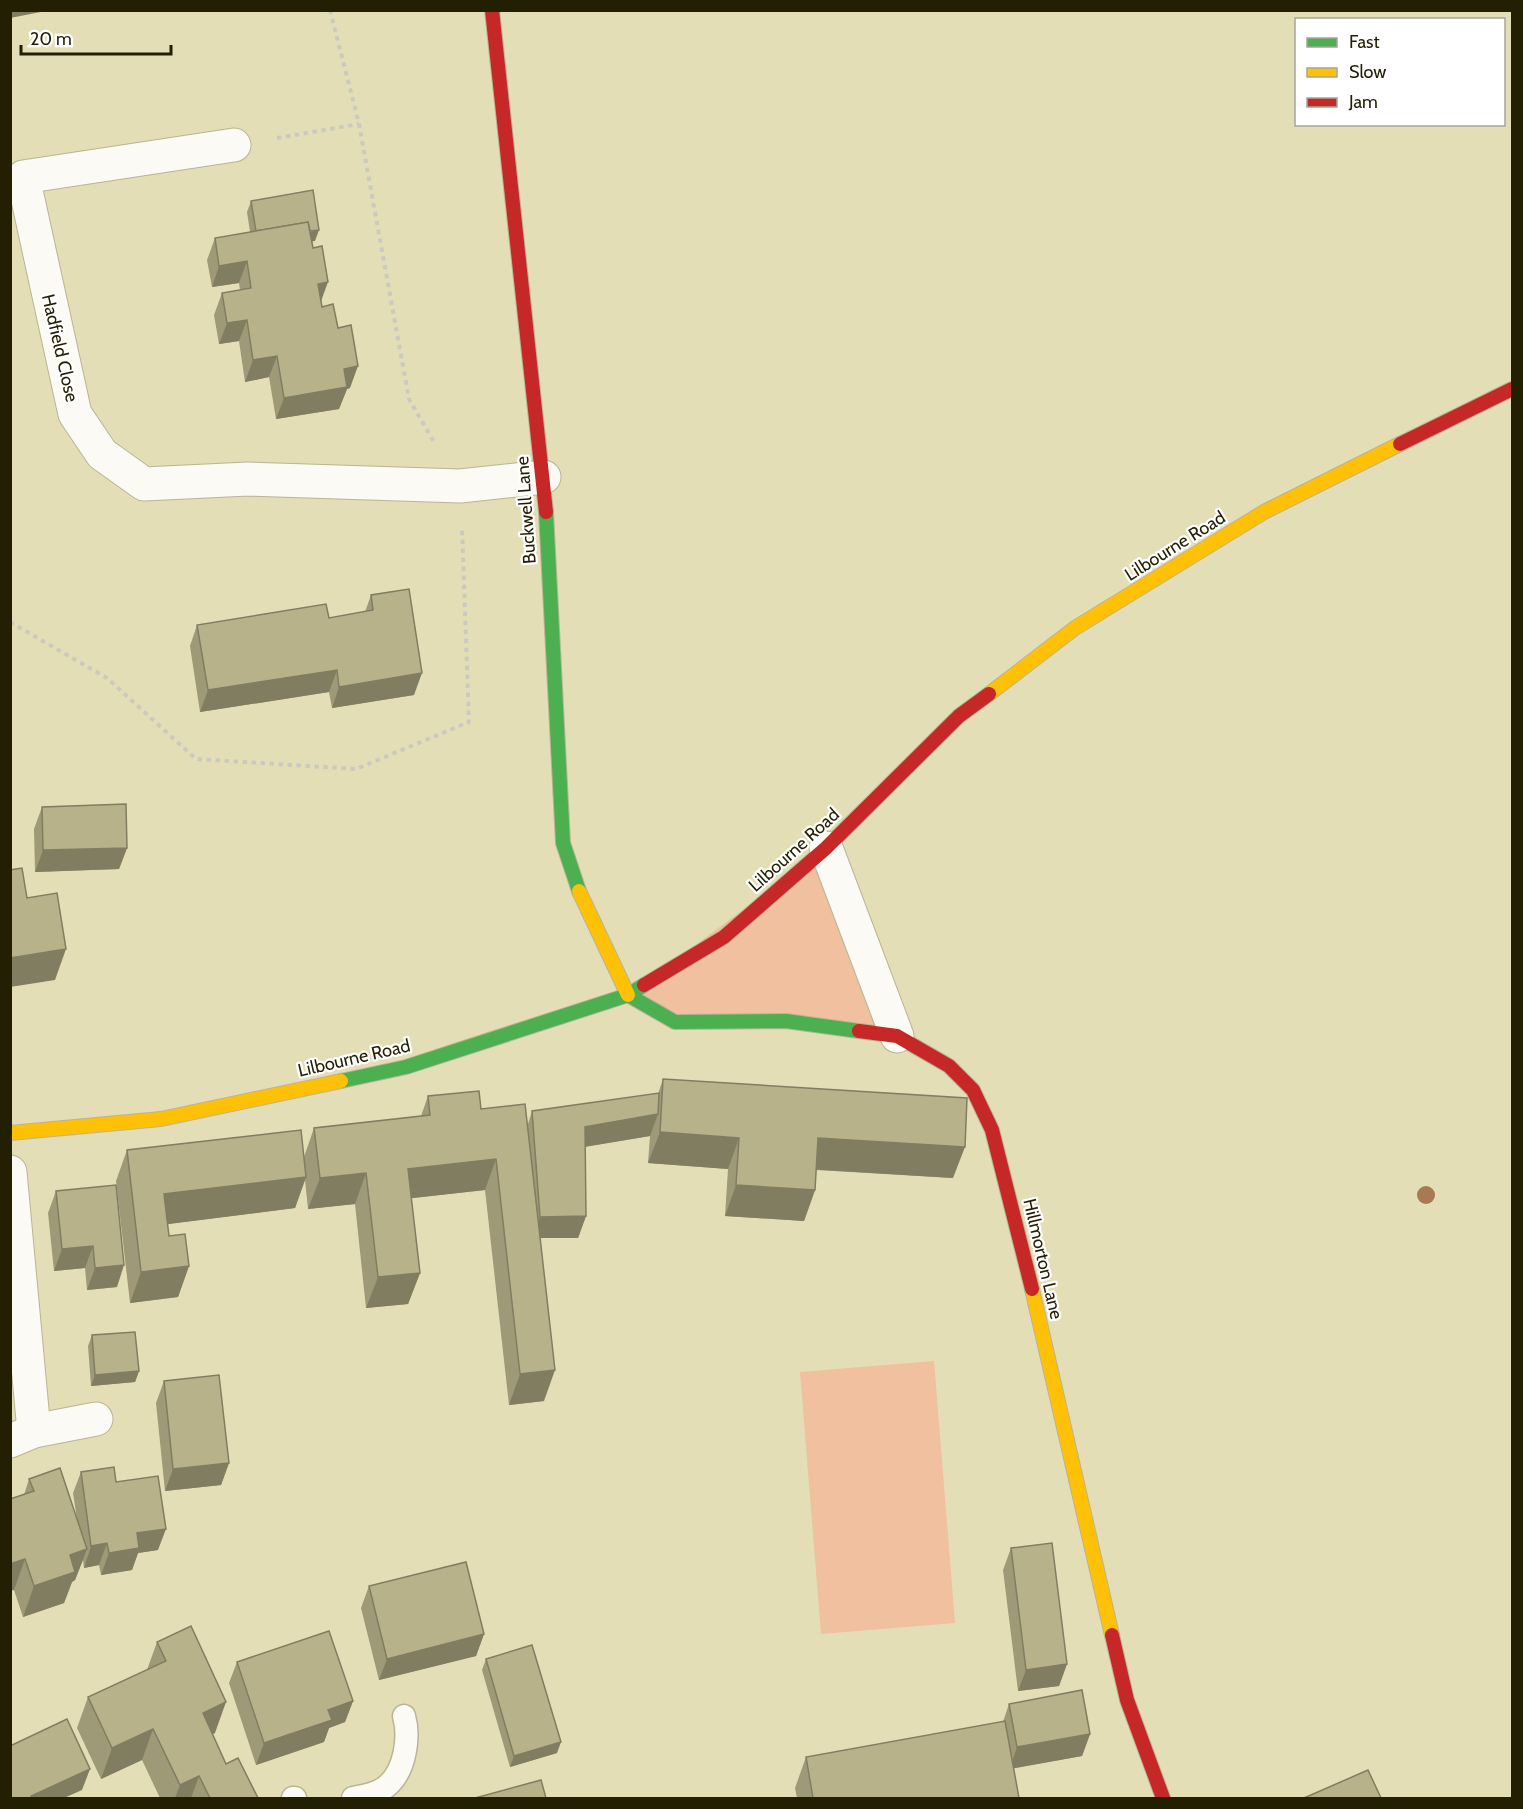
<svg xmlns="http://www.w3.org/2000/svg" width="1523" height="1809" viewBox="0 0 1523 1809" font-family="Cabin,sans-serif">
  <rect width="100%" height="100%" fill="#e4deb7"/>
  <g fill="#f0c09f">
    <path d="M826 848 897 1036 675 1022 628 995Z"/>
    <path d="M934 1361 955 1623 821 1634 800 1372Z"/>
  </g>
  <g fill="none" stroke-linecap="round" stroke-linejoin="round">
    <g stroke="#b9b495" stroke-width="25">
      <g id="lane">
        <path d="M293 1798H295"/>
        <path d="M353 1798C364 1796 378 1794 388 1785 405 1770 410 1737 404 1716"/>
      </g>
    </g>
    <g stroke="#b9b495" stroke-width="35">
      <g id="street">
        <path d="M234 145 23 177 75 414 102 454 144 484 248 479 460 486 544 477"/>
        <path d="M826 848 897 1036"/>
        <path d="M10 1172 34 1431"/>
        <path d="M10 1441 34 1431 96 1419"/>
      </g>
    </g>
    <g stroke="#b9b495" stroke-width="16">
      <g id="fast">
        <path d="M546 512 563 843 579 891"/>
        <path d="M628 995 675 1022 786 1021 859 1031"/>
        <path d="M341 1081 406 1067 628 995 644 985"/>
      </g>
    </g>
    <g stroke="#b9b495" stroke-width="16">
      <g id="slow">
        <path d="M989 694 1075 628 1264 512 1400 444"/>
        <path d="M579 891 628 995"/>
        <path d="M10 1133 161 1119 341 1081"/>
        <path d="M1032 1289 1112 1635"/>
      </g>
    </g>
    <g stroke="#b9b495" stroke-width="16">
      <g id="jam">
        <path d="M492 10 546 512"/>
        <path d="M1400 444 1512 389"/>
        <path d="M644 985 724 937 826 848 959 716 989 694"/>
        <path d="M859 1031 897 1036 949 1066 973 1090 992 1130 1032 1289"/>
        <path d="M1112 1635 1127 1700 1163 1798"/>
      </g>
    </g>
    <g stroke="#cccabf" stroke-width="4" stroke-dasharray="4.5 4.5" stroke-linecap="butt">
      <path d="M330 10 359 124 409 399 434 442"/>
      <path d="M277 138 359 124"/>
      <path d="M10 622 107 678 196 759 356 769 469 722 462 529"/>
    </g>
    <use href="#lane" stroke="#fbfaf4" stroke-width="22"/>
    <use href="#street" stroke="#fbfaf4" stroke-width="33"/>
    <use href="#fast" stroke="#4caf50" stroke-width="14"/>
    <use href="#slow" stroke="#ffc107" stroke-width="14"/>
    <use href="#jam" stroke="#c62828" stroke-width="14"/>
  </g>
  <circle fill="#a87952" cx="1426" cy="1195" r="9"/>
  <g fill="#9e9977">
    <path d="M251 201 315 241H312L322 307 338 328 350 388 347 389 339 409 276 419 269 377 245 382 239 341 219 344 214 315 222 293 240 290 239 283 212 287 207 260 215 238 250 232 247 212Z"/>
    <path d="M371 595 414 695 332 708 329 692 200 712 190 646 197 625 329 618 365 612Z"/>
    <path d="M42 807 127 848 119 869 35 872 34 829Z"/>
    <path d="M663 1079 953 1178 816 1170 815 1190 804 1221 725 1216 728 1169 648 1163 650 1136 585 1147 586 1216 578 1238H540L544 1401 509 1405 485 1190 411 1198 420 1273 408 1304 366 1308 355 1204 308 1209 305 1180 295 1208 167 1224 169 1236 189 1266 178 1297 130 1303 116 1181 127 1150 304 1157 314 1128 421 1116 428 1096 481 1109 528 1124 532 1111 658 1094Z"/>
    <path d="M116 1185 117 1287 87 1290 85 1268 54 1271 48 1213 56 1191Z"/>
    <path d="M92 1335 139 1371 135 1382 91 1386 88 1346Z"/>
    <path d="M164 1381 229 1463 221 1485 165 1491 156 1403Z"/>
    <path d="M81 1472 116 1482 158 1550 138 1553 132 1570 101 1575 99 1565 84 1568 83 1560 75 1580 72 1582 64 1603 23 1617 14 1590 24 1495 29 1479 77 1519 73 1493Z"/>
    <path d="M1011 1548 1067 1664 1059 1686 1018 1691 1003 1570Z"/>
    <path d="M369 1586 484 1634 476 1656 379 1680 361 1608Z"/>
    <path d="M157 1642 215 1733 212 1734 226 1764 258 1798H160L142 1760 101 1779 77 1728 88 1697 147 1670Z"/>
    <path d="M486 1659 557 1753 510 1767 482 1670Z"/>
    <path d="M237 1662 353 1701 345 1722 329 1728 324 1742 256 1765 229 1683Z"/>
    <path d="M1009 1704 1090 1734 1082 1756 1013 1768 1019 1798H797L795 1788 806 1757 1003 1722Z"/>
  </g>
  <g fill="#817d61">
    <path d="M10 10H51L10 18Z"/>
    <path d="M319 230 315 241 254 252 258 241Z"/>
    <path d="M247 261 239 283 212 287 219 266Z"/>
    <path d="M328 282 320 304 318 284Z"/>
    <path d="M247 320 239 341 219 344 227 323Z"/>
    <path d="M277 356 269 377 245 382 253 360Z"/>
    <path d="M358 366 350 388 347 389 339 409 276 419 284 398 344 369Z"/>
    <path d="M337 670 329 692 200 712 208 690Z"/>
    <path d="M422 673 414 695 332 708 339 687Z"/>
    <path d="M127 848 119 869 35 872 43 850Z"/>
    <path d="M66 949 55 980 10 987V958Z"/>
    <path d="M658 1114 650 1136 577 1148 585 1127Z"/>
    <path d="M660 1132 739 1138 728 1169 648 1163Z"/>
    <path d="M818 1138 965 1147 953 1178 807 1169Z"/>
    <path d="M496 1159 485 1190 396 1200 408 1169Z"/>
    <path d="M366 1173 355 1204 308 1209 320 1178Z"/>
    <path d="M306 1177 295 1208 153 1226 164 1194Z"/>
    <path d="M736 1185 815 1190 804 1221 725 1216Z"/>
    <path d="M586 1216 578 1238H532L540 1217Z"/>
    <path d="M93 1246 85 1268 54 1271 62 1249Z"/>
    <path d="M124 1265 117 1287 87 1290 95 1268Z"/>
    <path d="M189 1266 178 1297 130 1303 141 1272Z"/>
    <path d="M420 1273 408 1304 366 1308 378 1277Z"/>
    <path d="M555 1370 544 1401 509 1405 520 1374Z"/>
    <path d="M139 1371 135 1382 91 1386 95 1375Z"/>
    <path d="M229 1463 221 1485 165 1491 173 1469Z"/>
    <path d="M166 1529 158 1550 138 1553 132 1570 101 1575 109 1553 137 1533Z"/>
    <path d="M107 1543 99 1565 84 1568 91 1546Z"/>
    <path d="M87 1549 75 1580 72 1582 64 1603 23 1617 34 1586 70 1555Z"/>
    <path d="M25 1559 14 1590 10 1591V1564Z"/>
    <path d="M484 1634 476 1656 379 1680 387 1659Z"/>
    <path d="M1067 1664 1059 1686 1018 1691 1026 1670Z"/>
    <path d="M353 1701 345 1722 329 1728 324 1742 256 1765 264 1743 328 1710Z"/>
    <path d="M226 1702 215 1733 191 1744 203 1713Z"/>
    <path d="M153 1729 142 1760 101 1779 112 1748Z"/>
    <path d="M1090 1734 1082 1756 1010 1769 1017 1747Z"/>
    <path d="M561 1742 557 1753 510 1767 514 1756Z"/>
    <path d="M90 1769 82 1790 64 1798H30L31 1796Z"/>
    <path d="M199 1776 191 1798H175L180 1785Z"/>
  </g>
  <g fill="#b8b28a" stroke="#817d61" stroke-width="1.5">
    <path d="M313 190 319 230 310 231 308 222 256 231 251 201Z"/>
    <path d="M308 222 313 248 322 246 328 282 318 284 322 307 333 304 338 328 351 325 358 366 344 369 347 387 284 398 277 356 253 360 247 320 227 323 222 293 251 288 247 261 219 266 215 238Z"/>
    <path d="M409 589 422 673 339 687 337 670 208 690 197 625 326 604 329 618 373 610 371 595Z"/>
    <path d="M126 804 127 848 43 850 42 807Z"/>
    <path d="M22 868 27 898 57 893 66 949 10 958V870Z"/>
    <path d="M663 1079 967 1098 965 1147 818 1138 815 1190 736 1185 739 1138 660 1132Z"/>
    <path d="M479 1091 481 1109 525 1104 555 1370 520 1374 496 1159 408 1169 420 1273 378 1277 366 1173 320 1178 314 1128 430 1115 428 1096Z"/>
    <path d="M659 1093 658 1114 585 1127 586 1216 540 1217 532 1111Z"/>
    <path d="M301 1130 306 1177 164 1194 169 1236 185 1234 189 1266 141 1272 127 1150Z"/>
    <path d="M116 1185 124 1265 95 1268 93 1246 62 1249 56 1191Z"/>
    <path d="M135 1332 139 1371 95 1375 92 1335Z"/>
    <path d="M219 1375 229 1463 173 1469 164 1381Z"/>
    <path d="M114 1467 116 1482 158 1476 166 1529 137 1533 139 1548 109 1553 107 1543 91 1546 81 1472Z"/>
    <path d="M60 1468 87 1549 70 1555 75 1572 34 1586 25 1559 10 1564V1499L34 1491 29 1479Z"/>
    <path d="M1052 1543 1067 1664 1026 1670 1011 1548Z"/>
    <path d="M466 1562 484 1634 387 1659 369 1586Z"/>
    <path d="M191 1626 226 1702 203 1713 226 1764 238 1758 258 1798H210L199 1776 180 1785 153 1729 112 1748 88 1697 166 1661 157 1642Z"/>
    <path d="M329 1631 353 1701 328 1710 332 1720 264 1743 237 1662Z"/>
    <path d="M532 1645 561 1742 514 1756 486 1659Z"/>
    <path d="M1082 1690 1090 1734 1017 1747 1009 1704Z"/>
    <path d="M67 1719 90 1769 31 1796 32 1798H10V1746Z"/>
    <path d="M1005 1721 1019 1798H813L806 1757Z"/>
    <path d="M1368 1770 1381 1798H1304Z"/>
    <path d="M541 1780 546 1798H475Z"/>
  </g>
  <g text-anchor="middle" stroke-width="4.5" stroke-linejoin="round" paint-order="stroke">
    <g font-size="18" fill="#231f02" stroke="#fff">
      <text transform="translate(60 348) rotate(77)" y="6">Hadfield Close</text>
      <text transform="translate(526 510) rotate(-94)" y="6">Buckwell Lane</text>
      <text transform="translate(1175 546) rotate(-32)" y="6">Lilbourne Road</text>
      <text transform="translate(794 850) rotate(-42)" y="6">Lilbourne Road</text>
      <text transform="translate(354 1058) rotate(-13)" y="6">Lilbourne Road</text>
      <text transform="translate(1043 1259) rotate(77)" y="6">Hillmorton Lane</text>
    </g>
  </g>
  <rect width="1523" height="1809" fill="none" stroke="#231f02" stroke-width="24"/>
  <rect x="1295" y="18" width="210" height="108" fill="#ffffff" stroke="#a7a59a" stroke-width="1.5"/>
  <rect x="1307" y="38" width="30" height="9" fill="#4caf50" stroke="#a7a59a" stroke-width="1.5"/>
  <text x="1349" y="48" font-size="18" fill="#231f02">Fast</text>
  <rect x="1307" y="68" width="30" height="9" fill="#ffc107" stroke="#a7a59a" stroke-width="1.5"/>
  <text x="1349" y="78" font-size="18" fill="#231f02">Slow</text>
  <rect x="1307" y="98" width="30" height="9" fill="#c62828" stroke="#a7a59a" stroke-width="1.5"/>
  <text x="1349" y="108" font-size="18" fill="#231f02">Jam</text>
  <path d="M21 45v9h150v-9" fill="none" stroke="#231f02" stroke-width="3"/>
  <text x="30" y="45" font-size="18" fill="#231f02" stroke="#ffffff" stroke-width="4.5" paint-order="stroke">20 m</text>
</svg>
